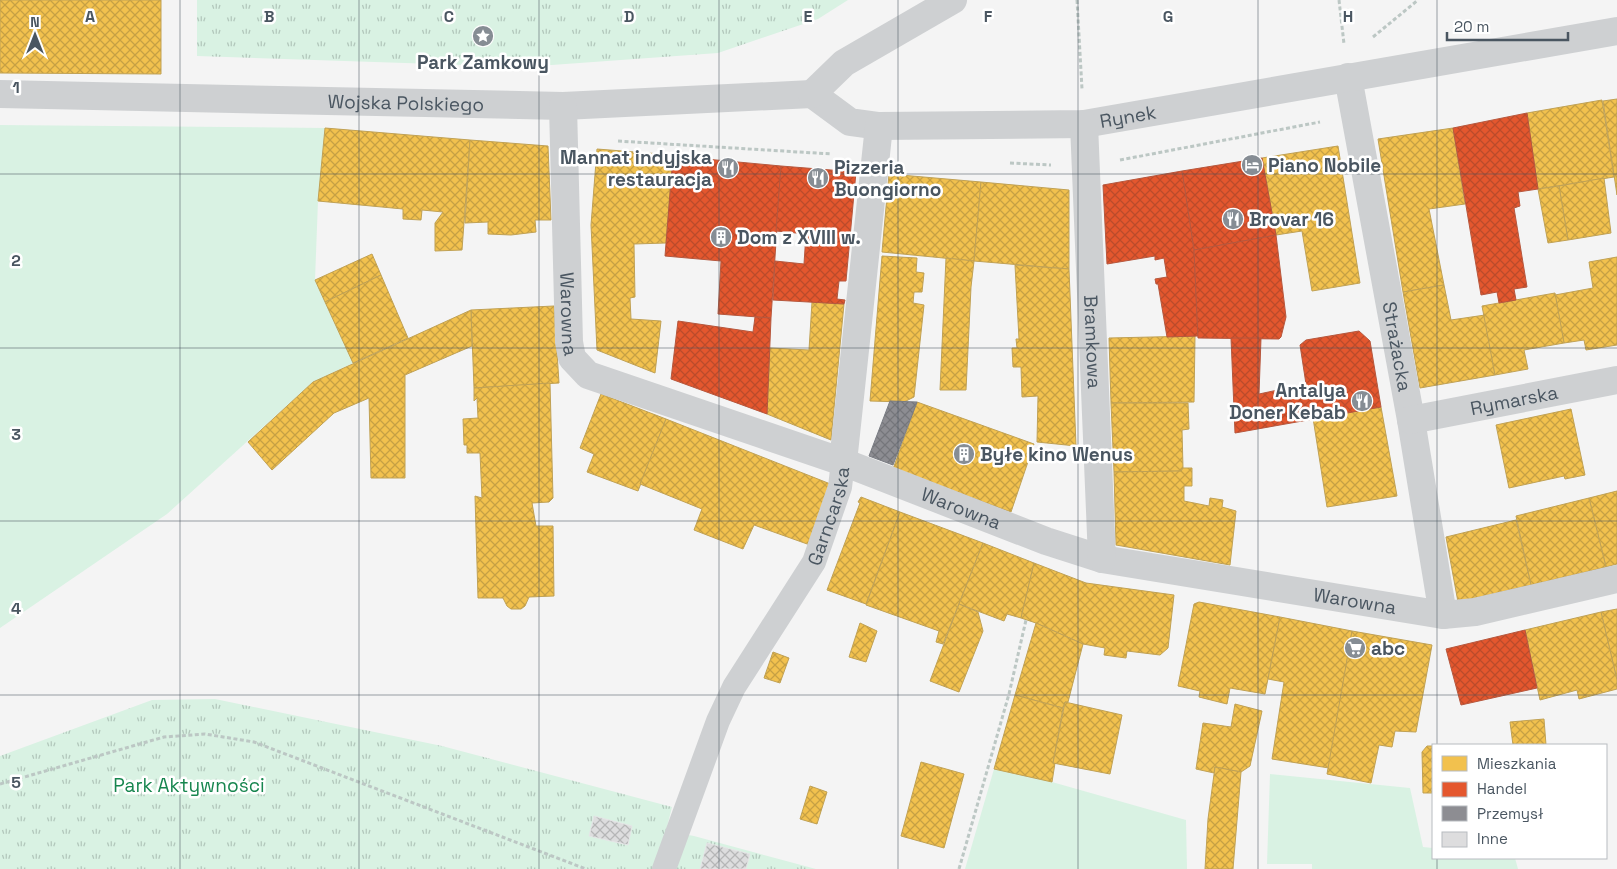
<svg xmlns="http://www.w3.org/2000/svg" width="1617" height="869" viewBox="0 0 1617 869" font-family="'Space Grotesk',sans-serif">
  <defs>
    <pattern id="park-tufts" width="24" height="20" patternUnits="userSpaceOnUse" patternTransform="scale(1.25)"><rect width="24" height="20" fill="#d9f2e3"/><path d="M3 7l-1-3M5 7V3M7 7l1-3M15 17l-1-3M17 17v-4M19 17l1-3" fill="none" stroke="#b2c7bb"/></pattern>
    <pattern id="homes-cross-hatch" width="8" height="8" patternUnits="userSpaceOnUse" patternTransform="scale(1.25)"><rect width="8" height="8" fill="#f2c14e"/><path d="M0 0l8 8M0 8l8-8" fill="none" stroke="#c6a044"/></pattern>
    <pattern id="shops-cross-hatch" width="8" height="8" patternUnits="userSpaceOnUse" patternTransform="scale(1.25)"><rect width="8" height="8" fill="#e4572e"/><path d="M0 0l8 8M0 8l8-8" fill="none" stroke="#bb4b2b"/></pattern>
    <pattern id="industry-cross-hatch" width="8" height="8" patternUnits="userSpaceOnUse" patternTransform="scale(1.25)"><rect width="8" height="8" fill="#8d8d92"/><path d="M0 0l8 8M0 8l8-8" fill="none" stroke="#75767b"/></pattern>
    <pattern id="building-cross-hatch" width="8" height="8" patternUnits="userSpaceOnUse" patternTransform="scale(1.25)"><rect width="8" height="8" fill="#ddddde"/><path d="M0 0l8 8M0 8l8-8" fill="none" stroke="#b5b6b7"/></pattern>
  </defs>
  <rect width="100%" height="100%" fill="#f4f4f4"/>
  <g fill="#d9f2e3">
    <path d="M0 125 325 128 318 201 315 280 353 363 313 382 167 514 0 628Z"/>
    <path d="M994 769 1052 782 1186 820 1187 869H965Z"/>
    <path d="M1270 774 1410 788 1423 847 1433 848V858H1515L1518 869H1312V864H1267Z"/>
  </g>
  <g fill="url(#park-tufts)">
    <path d="M197 0H848L818 19 718 53 524 67 197 56Z"/>
    <path d="M215 699 442 746 672 807 666 831 694 836 816 869H0V756L152 700Z"/>
  </g>
  <g fill="url(#homes-cross-hatch)" stroke="#c0a154">
    <path d="M0 0H161V74L0 73Z"/>
    <path d="M1617 99V195L1603 101Z"/>
    <path d="M1602 100 1614 177 1538 189 1527 113Z"/>
    <path d="M325 128 470 140 462 250 435 251V223L443 212 422 210 421 220 403 219V209L318 201Z"/>
    <path d="M1453 128 1465 204 1429 209 1444 285 1403 292 1378 139Z"/>
    <path d="M470 140 548 146 551 220H535L536 232 511 235 488 234V222L465 223Z"/>
    <path d="M1338 146 1360 283 1312 291 1302 231 1276 235 1262 158Z"/>
    <path d="M597 149 673 155 666 243 634 244 635 297 630 298 631 319 661 321 655 373 597 350 591 225Z"/>
    <path d="M889 174 981 182 974 261 882 252Z"/>
    <path d="M1604 178 1611 233 1568 240 1559 186Z"/>
    <path d="M981 182 1069 190V269L974 261Z"/>
    <path d="M1559 186 1568 240 1548 243 1538 189Z"/>
    <path d="M372 254 381 275 325 302 315 280Z"/>
    <path d="M882 256 917 258 916 272 924 273 922 292H914L913 303 924 305 914 397 904 402 870 401Z"/>
    <path d="M1617 257V345L1586 350 1584 340 1564 343 1555 295 1593 288 1589 262Z"/>
    <path d="M946 258 974 261 971 287 966 390H940Z"/>
    <path d="M1015 265 1069 269 1076 446 1037 442 1038 396 1022 397 1021 367H1013L1012 348H1017L1016 339H1019Z"/>
    <path d="M381 275 408 338 353 363 325 302Z"/>
    <path d="M1444 285 1451 320 1485 315 1495 375 1420 388 1403 292Z"/>
    <path d="M1555 293 1564 343 1524 350 1528 369 1495 375 1482 306Z"/>
    <path d="M812 302 844 304 831 440 767 414 770 348 809 350Z"/>
    <path d="M554 306 559 383 474 388 471 310Z"/>
    <path d="M471 310 472 346 405 375V478H371L369 398 334 413 272 470 248 442 313 382Z"/>
    <path d="M1195 336 1194 402 1111 403 1109 338Z"/>
    <path d="M550 383 553 498 549 502 532 503 536 526H553L554 596 529 597 525 606 521 609H511L507 606 503 598H478L475 496 482 498 480 453H467V445H464L463 419 478 418 477 398 474 401V388Z"/>
    <path d="M601 394 666 419 638 491 587 472 594 454 580 448Z"/>
    <path d="M917 402 1034 444 1011 512 893 469Z"/>
    <path d="M1111 403H1188L1189 429 1182 430 1183 468 1181 471 1114 472Z"/>
    <path d="M1381 407 1397 496 1327 507 1313 418Z"/>
    <path d="M1571 409 1585 475 1565 479 1564 476 1509 488 1496 425Z"/>
    <path d="M666 419 833 485 810 545 754 525 743 549 694 530 702 509 640 484Z"/>
    <path d="M1183 468H1192V486H1184V501L1209 506 1210 498 1223 500 1222 507 1236 511 1230 565 1116 545 1114 472 1181 471Z"/>
    <path d="M1617 491V564L1606 567 1589 498Z"/>
    <path d="M861 497 900 512 866 604 827 590 860 503 858 502Z"/>
    <path d="M1589 498 1606 567 1531 585 1516 516Z"/>
    <path d="M900 512 983 543 943 644 936 642 939 631 866 605Z"/>
    <path d="M1516 520 1531 585 1458 602 1446 537Z"/>
    <path d="M983 543 1034 563 1021 618 1007 614 1004 621 959 604Z"/>
    <path d="M1034 563 1086 583 1174 595 1168 648 1160 655 1127 651 1126 658 1104 655 1105 648 1083 644 1036 623 1021 618Z"/>
    <path d="M1199 602 1280 617 1265 694 1230 688 1227 704 1199 697 1200 691 1178 686 1194 604Z"/>
    <path d="M959 604 978 612 983 631 959 692 930 681Z"/>
    <path d="M1617 609V680L1601 612Z"/>
    <path d="M1601 612 1617 680V689L1579 699 1577 690 1540 700 1525 630Z"/>
    <path d="M1280 617 1352 631 1329 768 1272 759 1284 682 1268 679Z"/>
    <path d="M860 623 877 631 866 662 849 657Z"/>
    <path d="M1036 623 1083 644 1068 702H1065L1063 708 1015 695Z"/>
    <path d="M1352 631 1432 645 1416 732 1395 731 1392 747 1379 745 1371 783 1327 774Z"/>
    <path d="M773 652 789 658 780 683 764 678Z"/>
    <path d="M1015 695 1063 708 1053 763H1055L1052 782 994 769Z"/>
    <path d="M1065 702 1122 715 1110 774 1053 763Z"/>
    <path d="M1235 704 1262 711 1250 766 1241 772 1215 767 1214 773 1196 769 1203 723 1231 727Z"/>
    <path d="M1544 719 1546 745H1513L1510 722Z"/>
    <path d="M1427 746H1433V793H1423L1422 752Z"/>
    <path d="M921 762 964 774 944 848 901 836Z"/>
    <path d="M1215 767 1241 772 1233 869H1205L1208 819Z"/>
    <path d="M810 786 827 792 817 824 800 819Z"/>
  </g>
  <g fill="url(#shops-cross-hatch)" stroke="#b6573d">
    <path d="M1527 113 1538 189 1518 192 1520 206 1514 208 1527 287 1514 289 1516 300 1499 303 1497 292 1481 295 1453 128Z"/>
    <path d="M673 156 781 166 771 318 718 314 721 261 665 256Z"/>
    <path d="M1262 158 1276 235 1194 250 1182 171Z"/>
    <path d="M781 166 856 172 846 281H839L837 299 845 300 844 304 773 300 775 261 804 264 806 234 776 231Z"/>
    <path d="M1182 171 1194 250 1198 336 1167 337 1158 284H1156L1155 279 1167 277 1164 258 1155 260V256L1107 264 1103 185Z"/>
    <path d="M1276 235 1286 317 1281 337 1279 339 1198 338 1194 250Z"/>
    <path d="M755 317 771 318 767 414 671 379 678 321 753 332Z"/>
    <path d="M1359 331 1370 341 1381 407 1235 433 1231 338H1261L1259 394 1306 384 1300 345 1306 340Z"/>
    <path d="M1525 630 1537 688 1461 705 1446 649Z"/>
  </g>
  <path fill="url(#industry-cross-hatch)" stroke="#797c83" d="M890 401 917 402 893 465 869 456Z"/>
  <g fill="url(#building-cross-hatch)" stroke="#e5e6e7">
    <path d="M594 816 632 826 628 845 589 836Z"/>
    <path d="M707 843 750 854 746 869H700Z"/>
  </g>
  <g fill="none" stroke-linecap="round" stroke-linejoin="round">
    <g stroke="#bcc7c4" stroke-width="3" stroke-dasharray="4 2.5" stroke-linecap="butt">
      <path d="M1077 0 1082 89"/>
      <path d="M1339 0 1344 44"/>
      <path d="M1373 37 1418 0"/>
      <path d="M618 141 832 154"/>
      <path d="M1120 160 1320 122"/>
      <path d="M1010 163 1051 165"/>
      <path d="M0 784 164 737 205 734 254 742 586 869"/>
      <path d="M959 869 1009 694 1026 620"/>
    </g>
    <path stroke="#ced0d2" stroke-width="24" id="s1" d="M664 869 718 721 734 687 814 562 840 487 843 462"/>
    <g stroke="#ced0d2" stroke-width="28">
      <path id="s2" d="M1348 77 1411 420 1443 615"/>
      <path id="s3" d="M0 94 563 106 812 94"/>
      <path id="s4" d="M812 94 850 122 879 126 1084 124 1617 31"/>
      <path d="M812 94 844 63 953 0"/>
      <path id="s5" d="M563 106 569 342 572 358 588 375 843 462 1046 541 1102 559 1443 615 1475 612 1617 579"/>
      <path id="s6" d="M1084 124 1102 559"/>
      <path id="s7" d="M1411 420 1617 380"/>
      <path d="M843 462 879 126"/>
    </g>
  </g>
  <path fill="none" stroke="#4a5661" stroke-width="1" stroke-opacity="0.55" d="M180 0V869M359 0V869M539 0V869M719 0V869M898 0V869M1078 0V869M1258 0V869M1437 0V745M0 174H1617M0 348H1617M0 521H1617M0 695H1617M1437 858V869"/>
  <defs>
    <g id="sight-disc" transform="scale(1.125)"><circle r="9.5" fill="#868d94" stroke="#fff"/><path d="M0-6L1.8-2.2L6-1.7L2.9 1.2L3.7 5.4L0 3.3L-3.7 5.4L-2.9 1.2L-6-1.7L-1.8-2.2Z" fill="#fff"/></g>
    <g id="hotel-disc" transform="scale(1.125)"><circle r="9.5" fill="#868d94" stroke="#fff"/><path d="M-6-4.5h1.5V1H6V5H4.5V3h-9V5H-6ZM-4 0a1.8 1.8 0 1 1 3.6 0ZM.5 0V-2.5h3Q6-2.5 6 0Z" fill="#fff"/></g>
    <g id="restaurant-disc" transform="scale(1.125)"><circle r="9.5" fill="#868d94" stroke="#fff"/><path d="M-5-6h1v4h1v-4h1v4h1v-4h1v5L-1.5 .5V6h-2V.5L-5-1ZM5-6V6H3V1.5H1.5Q1.5-4 5-6Z" fill="#fff"/></g>
    <g id="building-disc" transform="scale(1.125)"><circle r="9.5" fill="#868d94" stroke="#fff"/><path d="M-4-6H4V6H1V3H-1V6H-4ZM-2.5-4.3h1.7v1.8h-1.7ZM.8-4.3h1.7v1.8H.8ZM-2.5-1h1.7V.8h-1.7ZM.8-1h1.7V.8H.8Z" fill="#fff"/></g>
    <g id="supermarket-disc" transform="scale(1.125)"><circle r="9.5" fill="#868d94" stroke="#fff"/><path d="M-6-5.5h2.5l.6 2H6L4.5 2H-2.5L-4.4-4H-6ZM-1.5 3.2a1.3 1.3 0 1 0 .1 0ZM3 3.2a1.3 1.3 0 1 0 .1 0Z" fill="#fff"/></g>
  </defs>
  <g fill-rule="evenodd">
    <use href="#sight-disc" x="483" y="36"/>
    <use href="#hotel-disc" x="1252" y="165"/>
    <use href="#restaurant-disc" x="728" y="168"/>
    <use href="#restaurant-disc" x="818" y="178"/>
    <use href="#restaurant-disc" x="1233" y="219"/>
    <use href="#building-disc" x="721" y="237"/>
    <use href="#restaurant-disc" x="1362" y="401"/>
    <use href="#building-disc" x="964" y="454"/>
    <use href="#supermarket-disc" x="1355" y="648"/>
  </g>
  <g text-anchor="middle" stroke-width="5" stroke-linejoin="round" paint-order="stroke">
    <g font-size="19" font-weight="bold" fill="#4a5661" stroke="#fff" text-anchor="start">
      <text x="483" y="69" text-anchor="middle">Park Zamkowy</text>
      <text x="712" y="164" text-anchor="end">Mannat indyjska<tspan x="712" dy="22">restauracja</tspan></text>
      <text x="1268" y="172">Piano Nobile</text>
      <text x="834" y="174">Pizzeria<tspan x="834" dy="22">Buongiorno</tspan></text>
      <text x="1249" y="226">Brovar 16</text>
      <text x="737" y="244">Dom z XVIII w.</text>
      <text x="1346" y="397" text-anchor="end">Antalya<tspan x="1346" dy="22">Doner Kebab</tspan></text>
      <text x="980" y="461">Byłe kino Wenus</text>
      <text x="1371" y="655">abc</text>
    </g>
    <g font-size="19" fill="#4a5661" stroke="#fff">
      <text dy="7" stroke="none"><textPath href="#s3" startOffset="406">Wojska Polskiego</textPath></text>
      <text dy="7" stroke="none"><textPath href="#s4" startOffset="326">Rynek</textPath></text>
      <text dy="7" stroke="none"><textPath href="#s5" startOffset="208">Warowna</textPath></text>
      <text dy="7" stroke="none"><textPath href="#s6" startOffset="218">Bramkowa</textPath></text>
      <text dy="7" stroke="none"><textPath href="#s2" startOffset="274">Strażacka</textPath></text>
      <text dy="7" stroke="none"><textPath href="#s7" startOffset="105">Rymarska</textPath></text>
      <text dy="7" stroke="none"><textPath href="#s5" startOffset="672">Warowna</textPath></text>
      <text dy="7" stroke="none"><textPath href="#s1" startOffset="392">Garncarska</textPath></text>
      <text dy="7" stroke="none"><textPath href="#s5" startOffset="1078">Warowna</textPath></text>
    </g>
    <g font-size="19" fill="#17864f" stroke="#fff">
      <text x="189" y="792">Park Aktywności</text>
    </g>
  </g>
  <g font-size="16" text-anchor="middle" font-weight="bold" fill="#4a5661" stroke="#fff" stroke-width="5" stroke-linejoin="round" paint-order="stroke">
    <text x="90" y="22">A</text>
    <text x="269" y="22">B</text>
    <text x="449" y="22">C</text>
    <text x="629" y="22">D</text>
    <text x="808" y="22">E</text>
    <text x="988" y="22">F</text>
    <text x="1168" y="22">G</text>
    <text x="1348" y="22">H</text>
    <text x="16" y="93">1</text>
    <text x="16" y="266">2</text>
    <text x="16" y="440">3</text>
    <text x="16" y="614">4</text>
    <text x="16" y="788">5</text>
  </g>
  <rect x="1432" y="744" width="175" height="115" fill="#ffffff" stroke="#b7bbc0"/>
  <rect x="1442" y="756" width="25" height="15" fill="#f2c14e" stroke="#b7bbc0"/>
  <text x="1477" y="769" font-size="15" fill="#4a5661">Mieszkania</text>
  <rect x="1442" y="782" width="25" height="15" fill="#e4572e" stroke="#b7bbc0"/>
  <text x="1477" y="794" font-size="15" fill="#4a5661">Handel</text>
  <rect x="1442" y="806" width="25" height="15" fill="#8d8d92" stroke="#b7bbc0"/>
  <text x="1477" y="819" font-size="15" fill="#4a5661">Przemysł</text>
  <rect x="1442" y="832" width="25" height="15" fill="#ddddde" stroke="#b7bbc0"/>
  <text x="1477" y="844" font-size="15" fill="#4a5661">Inne</text>
  <g transform="translate(35 35)" stroke="#ffffff" stroke-width="4" paint-order="stroke">
  <path d="M0-4L9 19L0 12L-9 19Z" fill="#4a5661"/>
  <text y="-8" font-size="14" font-weight="bold" text-anchor="middle" fill="#4a5661">N</text>
  </g>
  <path d="M1447 32v8h121v-8" fill="none" stroke="#4a5661" stroke-width="2.5"/>
  <text x="1454" y="32" font-size="15" fill="#4a5661" stroke="#ffffff" stroke-width="4" paint-order="stroke">20 m</text>
</svg>
